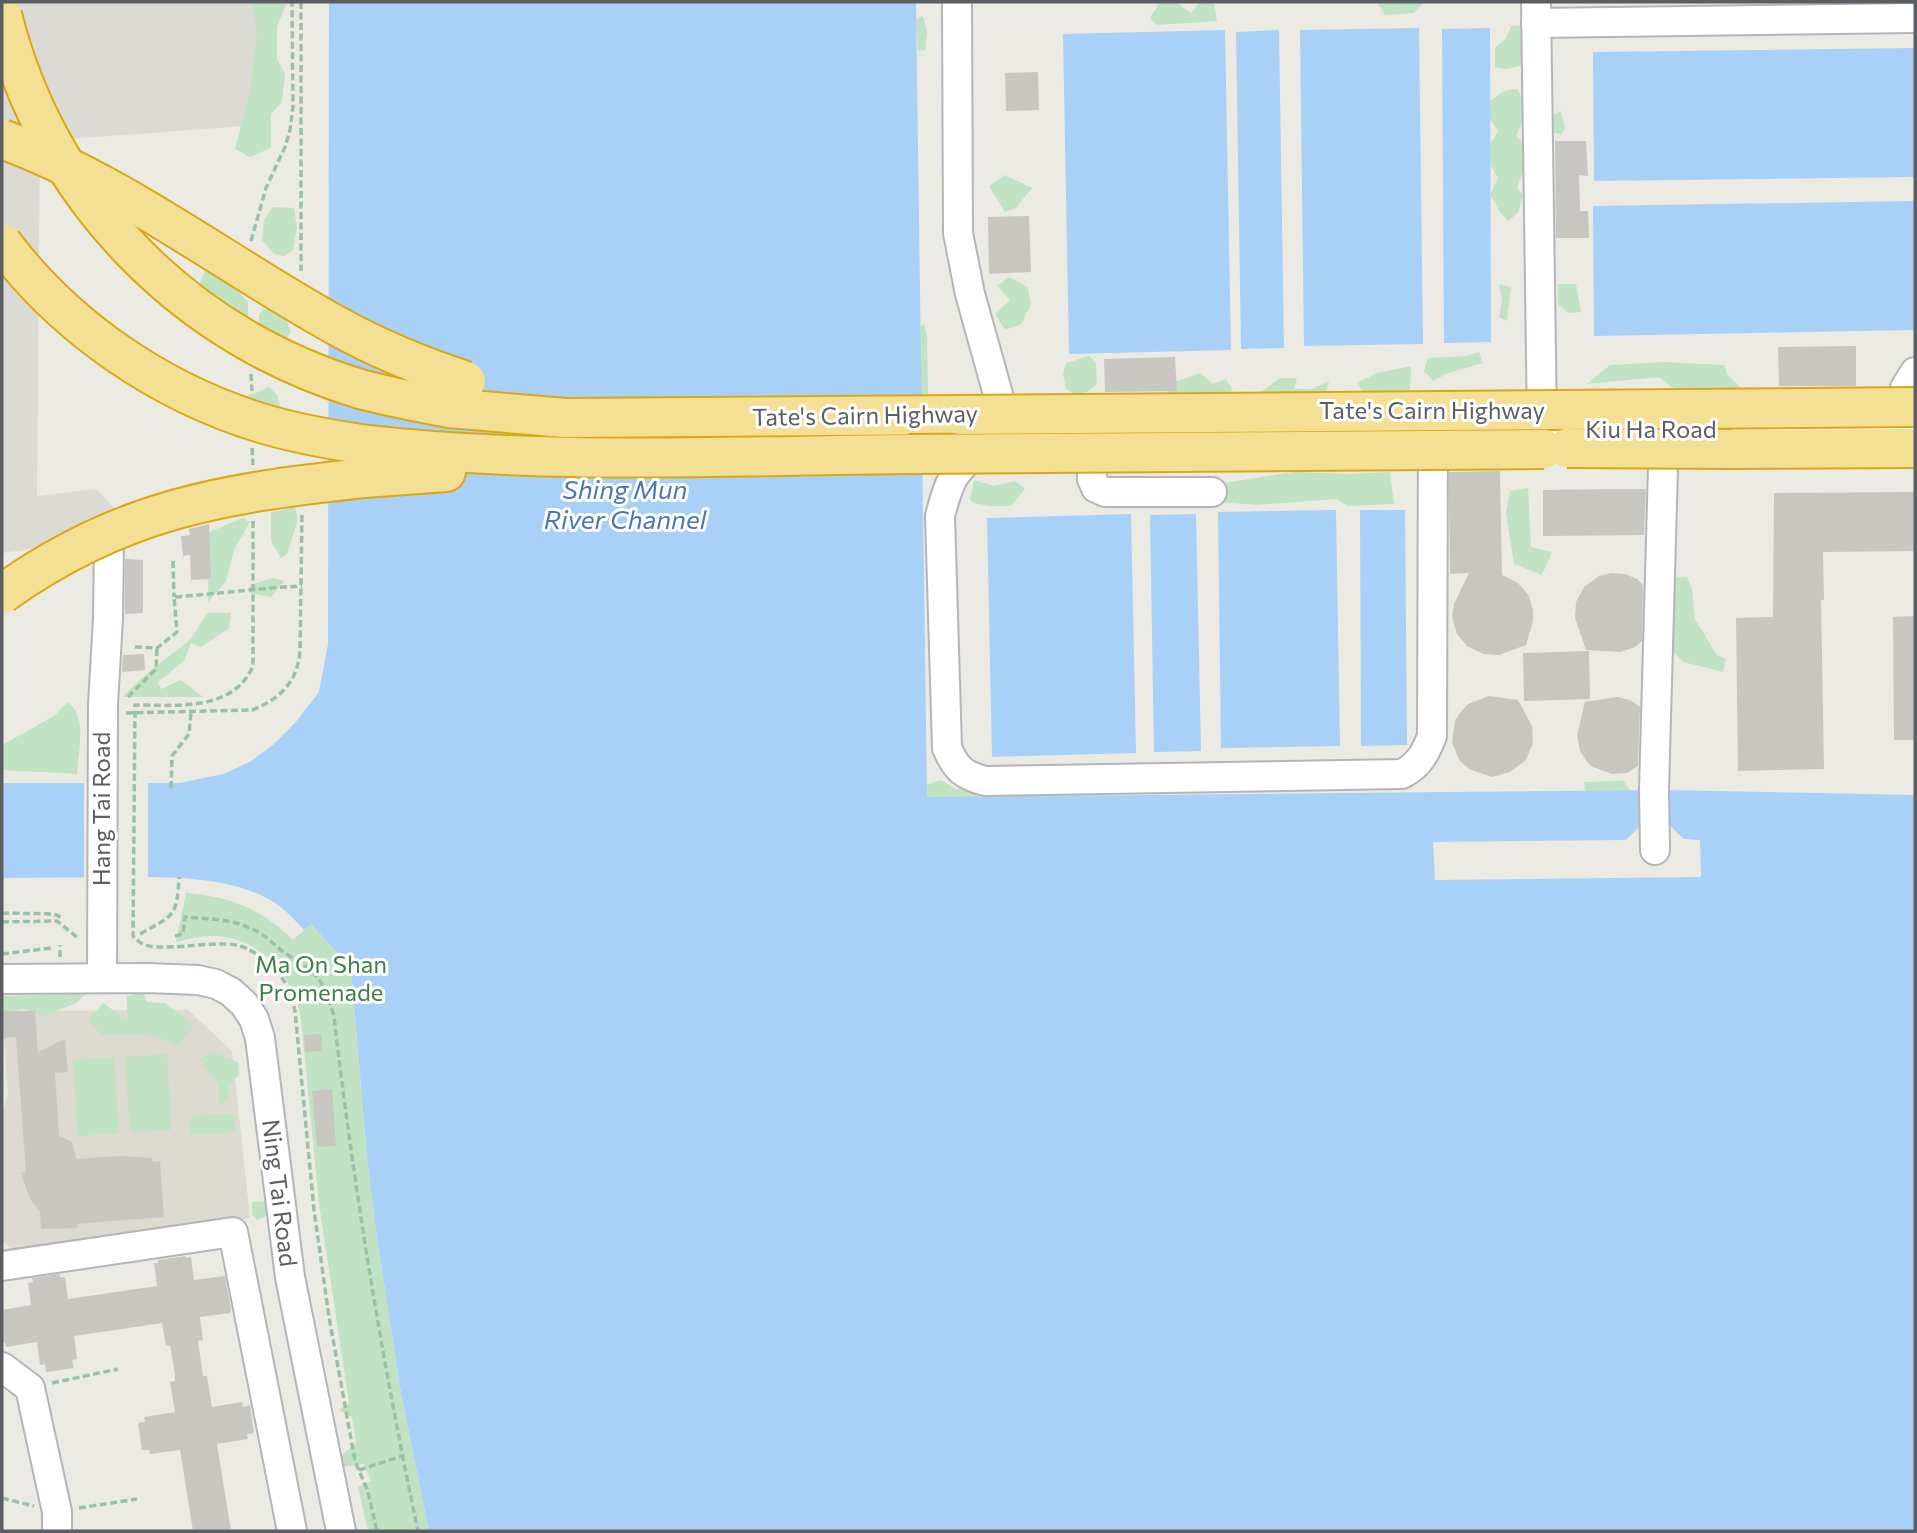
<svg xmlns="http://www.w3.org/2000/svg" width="1917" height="1533" viewBox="0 0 1917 1533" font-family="Commissioner,sans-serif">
  <rect width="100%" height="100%" fill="#ecebe3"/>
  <path fill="#dbdad5" d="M2 2H265L259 125 40 141 37 496 96 489 119 513 101 540 2 553Z"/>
  <path fill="#dcdad1" d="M188 1010 232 1051 250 1218 17 1252 3 1242 2 1114 8 1095 2 1011Z"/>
  <g fill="#c2e2c4">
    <path d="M253 2H287L277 27V59L285 74 282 102 271 114V148L250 157 235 149 250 91 257 35Z"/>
    <path d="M1160 2H1176L1191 13 1200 2H1214L1217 21 1157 25 1150 18Z"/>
    <path d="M1377 2H1424L1414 13 1385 15Z"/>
    <path d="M923 16 927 32 925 50 918 51 916 19Z"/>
    <path d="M1523 25 1527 64 1506 69 1495 67V48L1506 38 1511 26Z"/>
    <path d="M1517 89C1529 106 1525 119 1516 136L1525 144 1526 163 1517 188 1523 195 1518 213 1508 221 1500 212 1490 194 1498 178 1484 155 1498 131 1482 107 1504 91Z"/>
    <path d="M1561 111 1565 129 1561 134 1548 132 1545 117Z"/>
    <path d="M1005 175 1032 188 1016 208 1005 212 989 186Z"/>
    <path d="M273 207 294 208 297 227 293 250 284 256 274 254 262 240 264 220Z"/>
    <path d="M205 271 236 289 248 302V327L209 302 199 284Z"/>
    <path d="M1009 277 1028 287 1031 305 1021 324 1005 330 995 314 1010 300 997 286Z"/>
    <path d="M1499 284 1511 287 1507 321 1499 317 1502 301Z"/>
    <path d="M1558 284H1576L1581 312 1568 313 1558 304Z"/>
    <path d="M267 307 286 319 291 331 282 347 258 337 259 314Z"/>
    <path d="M924 323 927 337 928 395 908 392 920 327Z"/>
    <path d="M1479 352 1483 363 1448 373 1433 381 1424 371 1428 358 1466 356Z"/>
    <path d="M1089 356 1096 363 1097 384 1087 392 1074 394 1066 389 1063 374 1066 363Z"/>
    <path d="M1666 362 1724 365 1727 374 1741 388 1719 392 1676 390 1659 377 1587 384 1610 365Z"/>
    <path d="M1411 366 1410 395 1364 393 1357 383 1377 373Z"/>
    <path d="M1200 373 1213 384 1226 379 1232 389 1229 397 1165 399 1170 384Z"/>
    <path d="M1280 378H1297L1294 389H1312L1329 381 1325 397 1240 400 1241 392 1260 393Z"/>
    <path d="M269 387 277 395 281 409 248 408 247 396Z"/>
    <path d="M1295 472 1351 474 1390 472 1394 504 1348 506 1336 499 1257 505 1207 501 1216 484Z"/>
    <path d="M974 480 994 486 1015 481 1025 489 1011 506H990L973 503 970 499Z"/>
    <path d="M1528 488 1531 547 1552 552 1542 575 1514 564 1506 513 1510 491Z"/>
    <path d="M295 507 298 519 287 554 281 558 271 541V512Z"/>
    <path d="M243 518 250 522 234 550 226 581 208 602 209 532Z"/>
    <path d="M1687 577 1692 589 1695 619 1717 655 1726 659 1723 672 1683 662 1657 635 1660 579Z"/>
    <path d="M273 578 285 581 279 586 272 597 249 593 250 585Z"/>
    <path d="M207 613H231L229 628 201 647 191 643 184 661 158 682 161 689 181 680 203 697H122L143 677 192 638Z"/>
    <path d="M68 702C88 718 78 750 77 774L2 770V745L54 716Z"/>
    <path d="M941 780 956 789 976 787 979 803 913 804 926 785Z"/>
    <path d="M1624 781 1637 802 1586 799 1584 782Z"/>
    <path d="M186 893C228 896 263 909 293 940L311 924 351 968 367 1157 375 1224 401 1393 429 1531H368L358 1487 371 1481 364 1464 341 1467 336 1456 343 1454 356 1443 352 1417 339 1410 349 1403 319 1204 301 1019C294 977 264 941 219 936 205 935 190 939 176 942Z"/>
    <path d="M143 992 147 1002 165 1003 188 1021 193 1027 177 1046C155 1031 127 1032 102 1035L89 1021 103 1003 127 1020V996Z"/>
    <path d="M87 993 76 1003 45 1016 23 1009 2 1014V996Z"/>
    <path d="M213 1052 238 1062 239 1075 229 1085 227 1100 220 1105 218 1085 199 1059Z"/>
    <path d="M167 1054 171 1130 130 1132 125 1057Z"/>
    <path d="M114 1057 119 1133 78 1136 73 1060Z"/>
    <path d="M212 1114H233L235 1130 223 1135 216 1133 191 1135 190 1118Z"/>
    <path d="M271 1201 274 1213 257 1220 252 1215V1202Z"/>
  </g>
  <g fill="#a9d0f7">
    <path d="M329 2H916L927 797 1664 790 1915 795V1531H429L401 1393 375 1224 367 1157 351 968 311 924 304 930C292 916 279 904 263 896 217 875 164 877 115 877 77 877 39 878 2 878V783H179L224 774 251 761 274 744 295 723 319 692 328 644Z"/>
    <path d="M1419 28 1423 344 1304 346 1300 30Z"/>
    <path d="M1490 28 1491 342 1444 343 1442 29Z"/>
    <path d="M1225 30 1231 350 1069 354 1063 34Z"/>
    <path d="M1279 30 1284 348 1241 349 1236 32Z"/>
    <path d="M1915 48V177L1594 181 1593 52Z"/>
    <path d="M1915 201V330L1594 336 1593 206Z"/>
    <path d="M1336 510 1340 746 1221 748 1218 512Z"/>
    <path d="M1360 510H1405L1407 745 1361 746Z"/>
    <path d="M1131 514 1136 753 992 757 987 518Z"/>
    <path d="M1196 514 1201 751 1154 752 1150 515Z"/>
  </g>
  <g fill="#ecebe3">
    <path d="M84 780H148V880L84 881Z"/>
    <path d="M1639 790H1664L1666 822 1684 839 1700 840 1701 877 1435 880 1433 842 1626 840 1639 827Z"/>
  </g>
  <g fill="#c8c6c0">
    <path d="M1038 72 1039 110 1006 111 1005 73Z"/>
    <path d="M1555 141H1586L1588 176 1579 175 1580 211H1588L1589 238H1556Z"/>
    <path d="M1029 216 1031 272 989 274 988 217Z"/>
    <path d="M1856 346V386H1779L1778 347Z"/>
    <path d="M1175 357 1177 391 1105 392 1104 359Z"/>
    <path d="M1500 471 1502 575 1518 583 1529 596 1533 610V621L1526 645 1499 655 1483 654 1467 646 1457 634 1452 617 1454 604 1469 573 1450 574 1449 497V472Z"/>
    <path d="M1620 489H1646L1644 535 1543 536V490Z"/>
    <path d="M1915 492V551L1823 552 1824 600H1821L1824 769 1738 771 1736 618 1773 617 1774 493Z"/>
    <path d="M209 524 211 579 191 580 190 555 183 556 181 536 190 535 189 529Z"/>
    <path d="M125 559 143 560V613L125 614Z"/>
    <path d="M1611 573 1625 574 1637 579 1643 585 1642 641 1635 647 1620 652 1586 650 1575 618 1576 602 1584 587 1599 576Z"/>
    <path d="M1915 616V740H1894L1893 617Z"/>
    <path d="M1589 651 1590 699 1524 701 1523 653Z"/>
    <path d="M144 654 145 670 122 672 123 655Z"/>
    <path d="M1489 696 1518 700 1532 726 1533 743 1526 760 1510 772 1492 777 1469 769 1459 760 1452 742 1455 721 1459 714 1468 704Z"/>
    <path d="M1617 697 1630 700 1640 707 1638 766 1627 773 1612 774 1593 767 1588 763 1580 751 1577 735 1585 702Z"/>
    <path d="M2 1011H35L38 1052 65 1039 68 1072 55 1073 59 1136 72 1142 76 1159 120 1156 152 1158 153 1162 160 1161 164 1217 77 1224 78 1228 41 1229 40 1212 30 1199 21 1173 26 1172 16 1037 4 1038Z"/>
    <path d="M321 1034 322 1051 305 1052 304 1035Z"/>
    <path d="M332 1089 336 1146 317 1147 312 1091Z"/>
    <path d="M186 1256V1258L191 1257 194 1280 225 1276 231 1308 230 1313 200 1317 203 1340 198 1341 203 1376H207L212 1407 242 1402 243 1407 250 1405 254 1433 247 1434 248 1439 217 1444 231 1531H193L180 1450 150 1454 149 1450H142L138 1423 145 1422 144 1417 175 1412 170 1382 175 1381V1374L170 1345 166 1346 162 1323 74 1336 77 1359 72 1360 74 1368 46 1372 45 1364 40 1365 37 1342 6 1347 5 1342H2V1310L31 1305 28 1283 33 1282 32 1278 60 1274V1277H65L68 1299 157 1286 154 1263H158V1260Z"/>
  </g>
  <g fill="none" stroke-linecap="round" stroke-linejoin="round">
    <g stroke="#b3b5b9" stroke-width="32">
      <g id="minor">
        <path d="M957 2 958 233 970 294 1008 430"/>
        <path d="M1536 2 1542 427"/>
        <path d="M1536 23 1915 18"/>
        <path d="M1907 426 1905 388 1915 372"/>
        <path d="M1507 430H1599"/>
        <path d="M1685 430 1915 426"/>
        <path d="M1090 435 1092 479 1096 488 1105 492H1212"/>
        <path d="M983 448C953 470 949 481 940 516L947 748C956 769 963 775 985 781L1402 774C1419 765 1425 754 1432 736L1433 431"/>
        <path d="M1655 850 1654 790 1664 431"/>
        <path d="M102 978 103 704 108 619 109 541"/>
        <path d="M2 979 147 978 198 980 216 984 231 992 244 1004 254 1019 260 1038 290 1277 341 1531"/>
        <path d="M2 1266 233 1232 292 1531"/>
        <path d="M2 1367 30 1388 57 1512V1531"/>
      </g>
    </g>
    <g stroke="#dba815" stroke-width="42">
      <g id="highway">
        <path d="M449 408 565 418 959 415"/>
        <path d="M361 444C542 465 727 456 909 454"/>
        <path d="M1732 449 1915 448"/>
        <path d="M364 478 446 472"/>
      </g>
    </g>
    <g stroke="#9ac0a7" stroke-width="3.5" stroke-dasharray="7 3.5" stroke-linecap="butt">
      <path d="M301 2V271"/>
      <path d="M251 241 266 188 285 147 290 130 293 107 292 2"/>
      <path d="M251 374 252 391"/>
      <path d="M252 448 253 465"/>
      <path d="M253 521V666C233 712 177 705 135 705L133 936C143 948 154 947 168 947 186 947 225 941 240 946 258 951 281 973 289 989 292 996 293 1004 295 1011L314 1210 329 1317 355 1461 368 1492 377 1531"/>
      <path d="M173 561 174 597"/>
      <path d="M135 647 157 648 177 632 174 597C217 594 259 588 302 586"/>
      <path d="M128 697 156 669 157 648"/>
      <path d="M126 713 252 710C280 699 298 682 300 650L302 513"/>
      <path d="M171 788 172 756 189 734 191 712"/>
      <path d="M2 913 53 914 59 916 57 921"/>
      <path d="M2 922 57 921 78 938"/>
      <path d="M140 934C174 915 177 917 179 877"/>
      <path d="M175 936 183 934 185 917C212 919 237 919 260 933 270 939 277 948 286 954 318 973 324 980 334 1017 354 1189 382 1361 418 1531"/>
      <path d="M2 954 51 948"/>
      <path d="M60 957V945"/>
      <path d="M52 1383 118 1369"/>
      <path d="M359 1470 402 1456"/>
      <path d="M2 1498 34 1506"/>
      <path d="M79 1508 137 1499"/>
    </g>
    <use href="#minor" stroke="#fff" stroke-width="28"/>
    <use href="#highway" stroke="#f3e094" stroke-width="38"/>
    <g stroke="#dba815" stroke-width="42" stroke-linecap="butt">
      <g id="highway-bridge">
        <path d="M2 15C48 197 181 334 360 389 389 397 419 402 449 408"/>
        <path d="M2 139C124 184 226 265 339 327 379 349 423 367 466 381"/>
        <path d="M2 243C66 328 160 392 261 423 294 433 327 439 361 444"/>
        <path d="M959 415 1915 407"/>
        <path d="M1567 448 1732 449"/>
        <path d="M909 454 1544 449"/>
        <path d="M2 594C120 509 223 493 364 478"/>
      </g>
    </g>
    <use href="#highway-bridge" stroke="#f3e094" stroke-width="38"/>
  </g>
  <g text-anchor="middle" stroke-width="6" stroke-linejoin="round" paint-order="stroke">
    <g font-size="24" fill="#5b5e62" stroke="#fff">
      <text x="1432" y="419">Tate's Cairn Highway</text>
      <text transform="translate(865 416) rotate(-1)" y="8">Tate's Cairn Highway</text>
      <text x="1651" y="438">Kiu Ha Road</text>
      <text transform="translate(102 809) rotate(-90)" y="8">Hang Tai Road</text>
      <text transform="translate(279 1193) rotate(83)" y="8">Ning Tai Road</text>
    </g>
    <g font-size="24" fill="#3c8044" stroke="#fff">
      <text x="321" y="973">Ma On Shan<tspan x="321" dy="28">Promenade</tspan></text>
    </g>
    <g font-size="26" font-style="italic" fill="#4b76b0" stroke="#fff">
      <text x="625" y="499">Shing Mun<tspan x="625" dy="30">River Channel</tspan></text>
    </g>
  </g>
  <rect width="1917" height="1533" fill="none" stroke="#5b5e62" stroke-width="7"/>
</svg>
